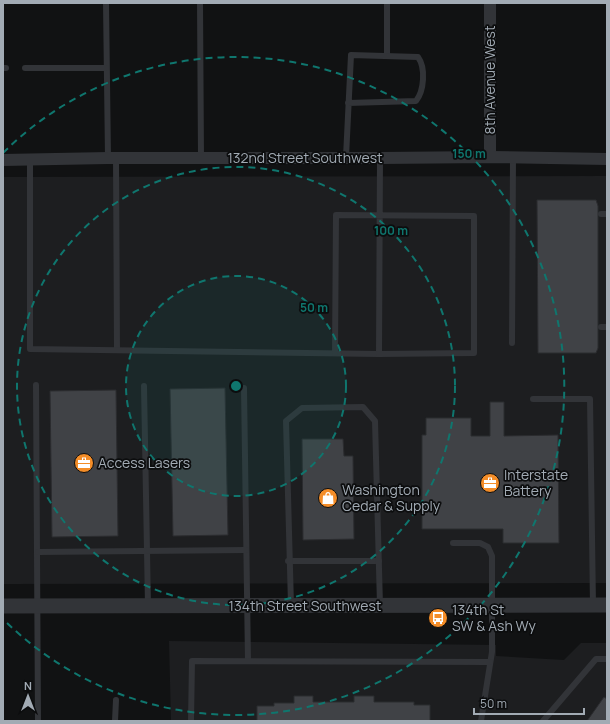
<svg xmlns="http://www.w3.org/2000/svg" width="610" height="724" viewBox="0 0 610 724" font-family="Manrope,sans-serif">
  <rect width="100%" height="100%" fill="#111213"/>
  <g fill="#1d1e20">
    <path d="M607 176V583L3 584V177Z"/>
    <path d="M169 641 496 645V656L564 660 581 643H607V721H171Z"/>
  </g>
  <g fill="#404246" stroke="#2b2c2f">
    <path d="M537 200H596L598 206V348L596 353H538Z"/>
    <path d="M225 388 228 535 173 536 170 389Z"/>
    <path d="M116 390 118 536 52 537 50 391Z"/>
    <path d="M490 402H504V436L558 435 559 543H503V529H422V435H426V418H471V436H490Z"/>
    <path d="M302 439H343L344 456H353L354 539 303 540Z"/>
    <path d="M294 696H313V702H354V696H374V702H414V705H430V721H257V706H274V703H294Z"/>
    <path d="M604 697 607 699V721H587Z"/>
  </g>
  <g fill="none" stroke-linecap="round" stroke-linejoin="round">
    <g stroke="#323438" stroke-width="6">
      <path d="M106 3 108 158"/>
      <path d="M200 3 201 157"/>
      <path d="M387 3V56"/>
      <path d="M3 68H6"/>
      <path d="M25 68H106"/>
      <path d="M346 157 351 55 418 57C426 68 424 91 416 101L348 103"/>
      <path d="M116 158 117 350"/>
      <path d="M30 159V349L379 354"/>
      <path d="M601 214H607"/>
      <path d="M601 327H607"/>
      <path d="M512 343 513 158"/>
      <path d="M335 353 336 215 474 216V353L379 354 380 158"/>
      <path d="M36 385 38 721"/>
      <path d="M144 386 148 606"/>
      <path d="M244 388 248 661"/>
      <path d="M533 399H590L593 605"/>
      <path d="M453 543H480L488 547 492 556V652L481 721"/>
      <path d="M38 552 246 550"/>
      <path d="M288 561H379"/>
      <path d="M291 605 286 421 302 408 363 407 375 421 380 605"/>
      <path d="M115 721 116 700"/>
      <path d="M191 721 192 661 490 662"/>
      <path d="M543 721 596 659H607"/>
    </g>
    <g stroke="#323438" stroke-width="12">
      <path d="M490 157V3"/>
      <path d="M3 160 108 158H380L490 157 607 159"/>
    </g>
    <path stroke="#323438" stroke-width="15" d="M3 606 607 605"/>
  </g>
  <circle cx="236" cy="386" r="110" fill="#0f766e" fill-opacity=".12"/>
  <g fill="none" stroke="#0f766e" stroke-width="2" stroke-dasharray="7 5">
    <circle cx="236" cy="386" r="110"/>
    <circle cx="236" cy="386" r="219"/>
    <path d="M3 153A329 329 0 1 1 3 619"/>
  </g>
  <defs>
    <g id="office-disc" transform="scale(1)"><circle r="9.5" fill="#f48d28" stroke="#0c0d0e"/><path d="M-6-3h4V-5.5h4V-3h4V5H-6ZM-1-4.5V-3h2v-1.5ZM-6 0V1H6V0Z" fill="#fff"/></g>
    <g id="shop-disc" transform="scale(1)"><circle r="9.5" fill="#f48d28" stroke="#0c0d0e"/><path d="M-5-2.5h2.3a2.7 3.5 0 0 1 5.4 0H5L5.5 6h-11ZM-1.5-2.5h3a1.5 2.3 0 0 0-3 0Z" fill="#fff"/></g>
    <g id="bus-disc" transform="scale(1)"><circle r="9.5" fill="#f48d28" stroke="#0c0d0e"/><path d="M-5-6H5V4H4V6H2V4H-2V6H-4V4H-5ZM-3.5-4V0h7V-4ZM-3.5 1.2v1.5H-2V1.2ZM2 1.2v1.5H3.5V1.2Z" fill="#fff"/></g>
  </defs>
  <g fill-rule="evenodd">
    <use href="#office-disc" x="84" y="463"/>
    <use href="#office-disc" x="490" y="483"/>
    <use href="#shop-disc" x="328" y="498"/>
    <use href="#bus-disc" x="438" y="618"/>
  </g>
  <g text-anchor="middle" stroke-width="3.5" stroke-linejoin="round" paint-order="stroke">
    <g font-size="14" fill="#a2abb4" stroke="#0c0d0e">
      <text transform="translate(490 80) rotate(-90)" y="5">8th Avenue West</text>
      <text x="305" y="163">132nd Street Southwest</text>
      <text x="305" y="611">134th Street Southwest</text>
    </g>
    <g font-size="14" fill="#a2abb4" stroke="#0c0d0e" text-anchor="start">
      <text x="98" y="468">Access Lasers</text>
      <text x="504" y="480">Interstate<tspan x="504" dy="16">Battery</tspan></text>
      <text x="342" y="495">Washington<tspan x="342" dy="16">Cedar &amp; Supply</tspan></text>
      <text x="452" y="615">134th St<tspan x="452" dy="16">SW &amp; Ash Wy</tspan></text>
    </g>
  </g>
  <circle cx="236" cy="386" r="6" fill="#0f766e" stroke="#0c0d0e" stroke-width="2"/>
  <g font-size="12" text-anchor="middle" font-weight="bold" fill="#0f766e" stroke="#0c0d0e" stroke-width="3.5" stroke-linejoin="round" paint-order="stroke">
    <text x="469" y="158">150 m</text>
    <text x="391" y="235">100 m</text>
    <text x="314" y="312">50 m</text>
  </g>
  <rect width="610" height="724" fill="none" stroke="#a2abb4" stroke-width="8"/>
  <g transform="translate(28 696)" stroke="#0c0d0e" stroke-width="3" paint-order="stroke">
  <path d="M0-3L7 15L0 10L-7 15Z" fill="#a2abb4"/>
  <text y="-6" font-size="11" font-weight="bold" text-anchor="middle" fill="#a2abb4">N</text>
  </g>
  <path d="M474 708v6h110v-6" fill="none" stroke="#a2abb4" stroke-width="2"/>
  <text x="480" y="708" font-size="12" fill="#a2abb4" stroke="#0c0d0e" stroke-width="3" paint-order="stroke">50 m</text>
</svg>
